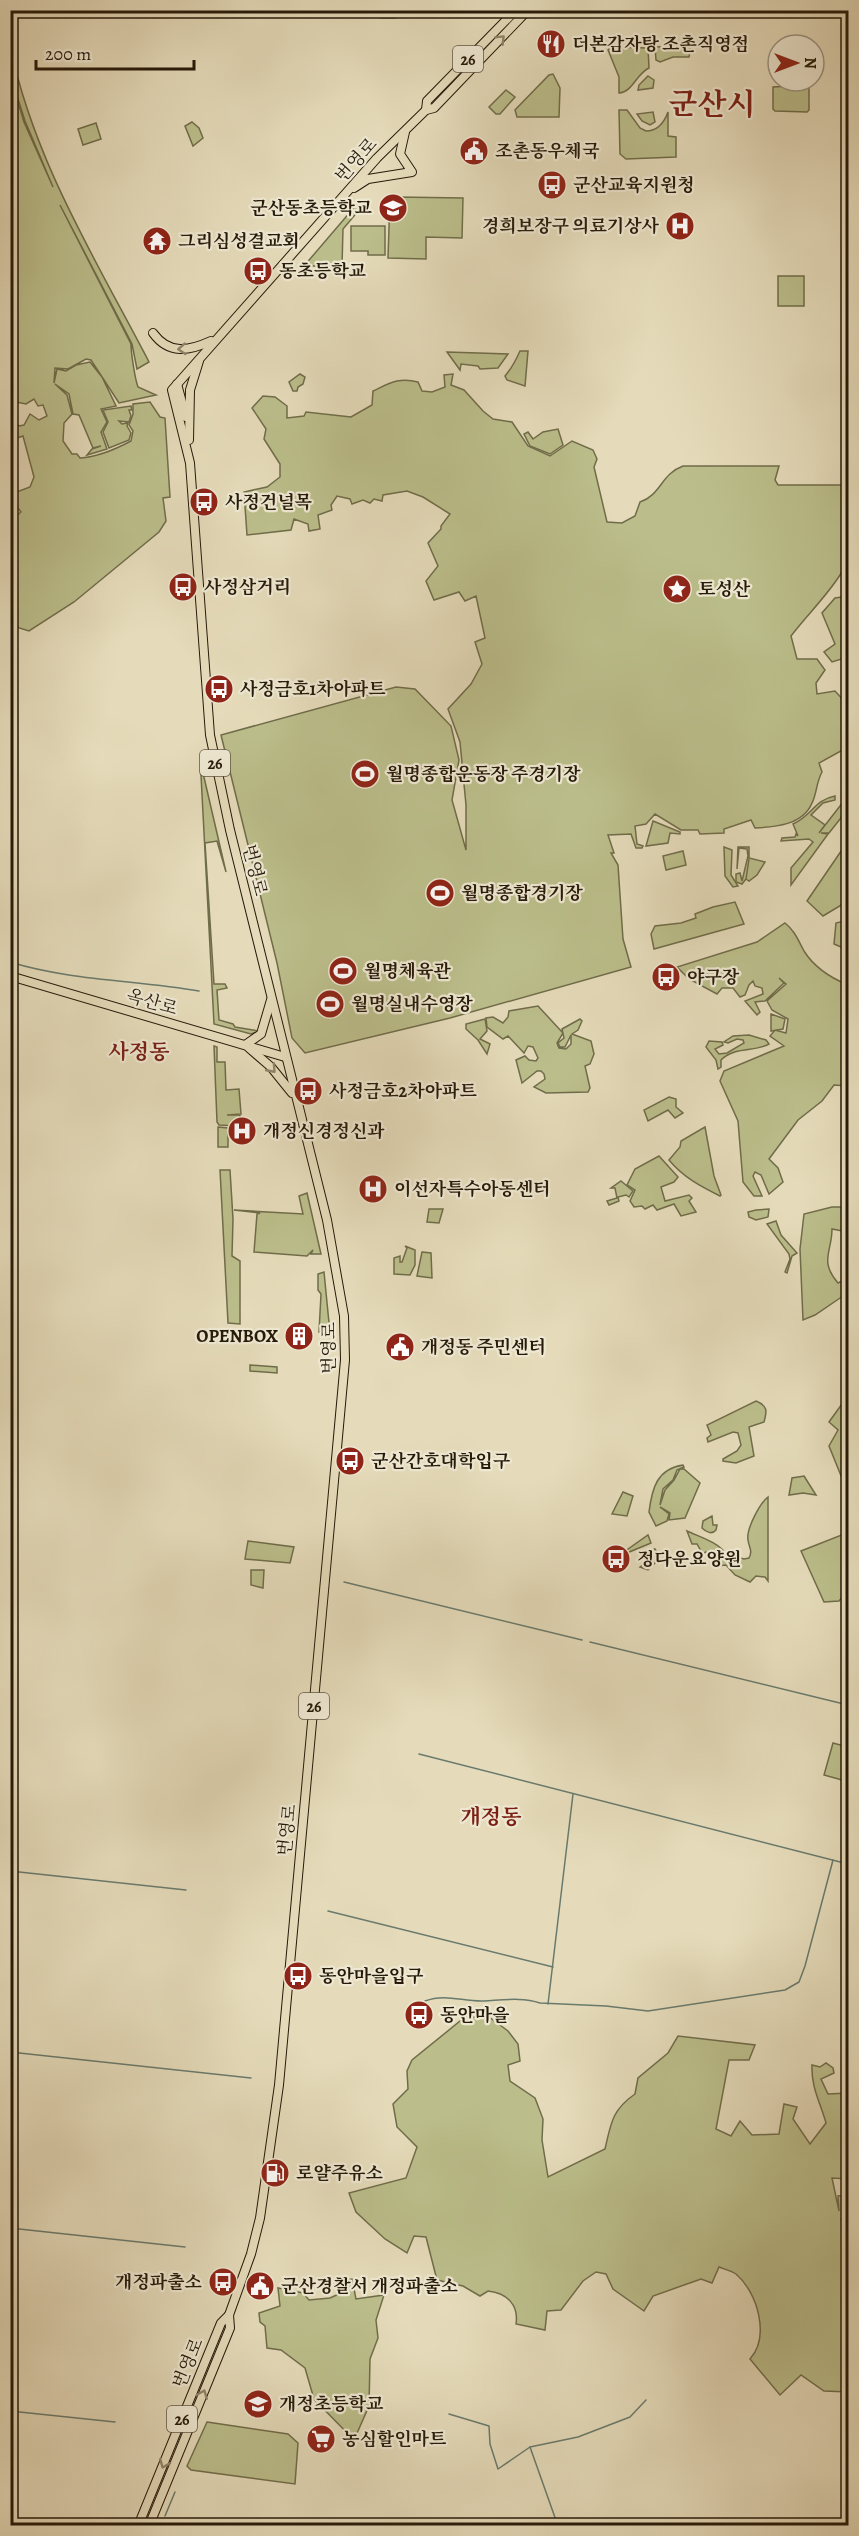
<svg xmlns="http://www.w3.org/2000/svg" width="859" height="2536" viewBox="0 0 859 2536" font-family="Alegreya,'Noto Serif KR',serif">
  <rect width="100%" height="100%" fill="#e5dbba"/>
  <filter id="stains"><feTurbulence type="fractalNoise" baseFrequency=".00333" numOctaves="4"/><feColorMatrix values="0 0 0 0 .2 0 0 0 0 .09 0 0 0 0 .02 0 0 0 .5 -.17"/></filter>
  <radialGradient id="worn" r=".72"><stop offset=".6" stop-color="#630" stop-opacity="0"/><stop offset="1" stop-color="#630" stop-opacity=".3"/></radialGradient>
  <g fill="#bbbe8b" stroke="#706c4a" stroke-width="1.5">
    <path d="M10 45C33 159 96 260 149 362L137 369 132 344 60 205 131 344C131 353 135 379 138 387L156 395 119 403 91 360 86 359 68 369 55 368 54 383 57 369 66 371 76 365 90 362 102 377 116 406 101 409 107 422 101 432 107 449 87 455 92 449 101 446 93 448 79 415 73 414 69 394 55 384 67 395 72 414 64 423 63 441 72 454H77L80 458C98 457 116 449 131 441L133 431 129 425 133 414V404L150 402 160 417 165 418 170 497 163 498 166 521 159 532 74 602 29 631 16 627 14 617H11V521L21 512 15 504 11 507 14 493 30 487 34 477 23 436 17 438 16 434H11V417L19 426 24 425 30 414 39 420 47 416 43 405 38 406 34 399 26 404 11 401V79L24 122 53 187 25 121 11 77Z"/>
    <path d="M691 46 689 57H673L660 62 656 60 655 47Z"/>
    <path d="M611 47 648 48 649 68C636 74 633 92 619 93V77L608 50Z"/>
    <path d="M553 74 560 88 559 117H517L515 110 549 75Z"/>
    <path d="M648 76 654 80 653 88 638 90 639 85Z"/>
    <path d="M809 85V110L807 112 775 111 773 109V87Z"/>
    <path d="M506 90 515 97 500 114H496L489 107Z"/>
    <path d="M619 110H627L640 128 646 131C658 131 664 123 668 112V136L676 137V157L626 159 620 154Z"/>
    <path d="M653 112 655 122 650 125 642 121 637 114Z"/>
    <path d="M192 122 199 128 203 138 193 146 185 126Z"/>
    <path d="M96 123 101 139 83 145 78 129Z"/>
    <path d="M396 197 463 198 462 238 426 237V259L388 258 390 198Z"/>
    <path d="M357 204 360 209 343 229 342 266H304Z"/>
    <path d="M351 226H385V255H368V251H351Z"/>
    <rect x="778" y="276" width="26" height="30"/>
    <path d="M520 351H528L525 386 507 380 505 376C512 368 516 360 520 351Z"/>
    <path d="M447 352 508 354 498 368 480 369 478 366 461 364 460 370Z"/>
    <path d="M300 374 305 377 303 384 298 387 297 391H293L289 382Z"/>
    <path d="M453 374 451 385 464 390 483 411 493 419 512 422 528 446 550 456 572 441 593 450 597 459 594 467 607 522 622 523 635 516 640 502C661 495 661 474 683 466H779L775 480 778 485H845C850 508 854 553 840 575 826 597 806 616 791 636L797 659H817L825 670 816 683 817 694 835 691 848 705V747L819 763 822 772C816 783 817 793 812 803 803 825 775 827 755 828L751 820 724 829V833L700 834 698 830H681L655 814 646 824 635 826 637 844 643 846 642 848H636L631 834 608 835 614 853H611L618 865 623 939 631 967 450 1018 305 1053 292 1038 277 963 221 735 396 687 415 689 451 726 459 760 452 800 466 850V805L460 742 448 709 471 684 482 664 475 642 485 638 476 596 465 601 459 592 434 600 426 581 438 566 428 543 441 529V526L450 514 423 497 407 491 383 495 382 501 374 499 370 503 363 500 352 504 350 499 337 496 331 505 332 510 318 515 320 529 309 531 308 524 294 519 291 530 247 535 244 492 267 487 280 477V464L264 439 266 429 252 408 263 396 275 397 287 406V418L304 416 306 412 351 417 372 405 373 391C390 383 399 377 418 382L422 391 432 392 445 387 444 375Z"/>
    <path d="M131 406 132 410H129L131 416 129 422 119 421 122 424 128 423 127 426 131 433 129 440 109 448 103 432 108 422 103 410Z"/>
    <path d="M558 429 563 445 550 454 530 446 524 434 528 432 533 439 543 432Z"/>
    <path d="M848 596V657L832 662 824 652 835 644 822 613 835 598Z"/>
    <path d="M203 773 226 872 217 841 205 843 214 984H225L227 988 217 990 219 1020 233 1024 235 1027 259 1031 251 1034 214 1024 201 775Z"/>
    <path d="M835 796V800L823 803 811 815 825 825 819 833 847 797 848 809 829 833H821L828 834 791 885V868L813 842 809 839 781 841 782 838 795 837 796 834 798 836 793 824C812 816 814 800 835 796Z"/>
    <path d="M653 821 680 832V834L670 833 668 843 646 846Z"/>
    <path d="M848 841V901L823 916 807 901Z"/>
    <path d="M724 847 732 850 731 875 738 886 733 887 725 876Z"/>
    <path d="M738 847H749V858L765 862 757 875 749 881 746 879 749 859 746 879 742 884 736 882V874L740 873 742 881 748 856 747 849 739 848 737 869Z"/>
    <path d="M683 851 686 865 666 870 663 856Z"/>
    <path d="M735 902 744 924 654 949 651 934 655 926 681 923 696 918 695 914 713 907Z"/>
    <path d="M848 920V950L834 944 836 923Z"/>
    <path d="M785 923C795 931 798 940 804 951 814 967 831 978 848 985V1086L834 1085 822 1101 798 1120 769 1159 778 1168 783 1182 769 1194 761 1175 755 1172 753 1176 762 1196H754L743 1182 738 1121 720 1081 724 1071 784 1046 770 1036 775 1030 786 1033 788 1019 772 1010 767 1001 786 984 779 978 784 983 765 1001 755 1002 760 1012 757 1015 745 1001 763 994 762 988 755 986 753 981 749 985 745 995 740 997 733 988H722L717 994 689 979 677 967 757 942Z"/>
    <path d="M538 1006 563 1033 557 1043 559 1048 566 1049 571 1044V1035L565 1047H560L558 1043 564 1038 562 1029 580 1019 582 1021 578 1030 572 1034 591 1041 594 1054 590 1064 585 1066 590 1088 588 1092 546 1093 534 1087 545 1079 544 1074 541 1071H537L522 1083 516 1060 525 1056 529 1060 536 1061 538 1058 533 1047 528 1046 524 1053 508 1036 503 1039 487 1027 486 1018 493 1017 503 1023 508 1017 509 1011Z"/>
    <path d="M771 1014 785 1019 783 1029 771 1031Z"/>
    <path d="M485 1019 487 1031 480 1039 490 1044 487 1054 478 1040 466 1029V1024Z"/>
    <path d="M749 1035 766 1040 769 1044C756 1052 735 1046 721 1060V1067L718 1069 716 1060 706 1047 709 1041 722 1042 723 1045 715 1049 719 1054 727 1053 744 1043 743 1040 737 1039 728 1043 724 1042 733 1036Z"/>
    <path d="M214 1046 217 1047V1062H225L226 1090 239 1089 241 1114 227 1115H240L238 1126 219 1125 217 1122Z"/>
    <path d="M669 1097 676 1099V1107L683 1113 675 1118 668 1110 648 1121 644 1110Z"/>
    <path d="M218 1127 228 1128V1147H218Z"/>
    <path d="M705 1127 714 1176 721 1195 720 1196C700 1186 683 1177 669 1160L680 1147 681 1141Z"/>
    <path d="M659 1156 678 1177 674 1182 661 1187 665 1201 689 1195 692 1198 689 1201 696 1212 681 1216 674 1204 657 1210 653 1205 645 1209 642 1206 634 1207 630 1201 635 1190 627 1185 635 1169Z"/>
    <path d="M220 1170H230L233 1219 232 1256 240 1261V1324L228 1323Z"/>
    <path d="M621 1181 633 1191 629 1197 626 1195 618 1197 619 1201 609 1205 607 1201 617 1198 615 1188H611Z"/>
    <path d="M307 1193 321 1254H311L313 1250 307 1256 254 1252 257 1214 260 1213 234 1210 303 1214 299 1196Z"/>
    <path d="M832 1207H843L848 1217V1237V1232L832 1229C832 1252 819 1261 838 1283L848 1278V1298L843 1296 815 1315 803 1320 800 1249 804 1214Z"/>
    <path d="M429 1209H443L439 1223 427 1222Z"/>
    <path d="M756 1210 769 1209 768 1217 756 1220 749 1217 748 1212Z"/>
    <path d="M776 1221 781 1235 797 1253 792 1256 787 1273 785 1272 790 1259 789 1254 767 1224Z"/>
    <path d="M405 1246 415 1250V1265L410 1275 394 1274V1258L400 1256V1262H402L407 1248Z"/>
    <path d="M422 1252 431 1253 432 1278 417 1276Z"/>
    <path d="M324 1272 330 1333 319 1332 321 1294 318 1290V1274Z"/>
    <path d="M250 1365 277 1367V1373L250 1371Z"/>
    <path d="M847 1397H848V1493L829 1446 838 1430 829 1422Z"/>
    <path d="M756 1401C768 1406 767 1411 764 1422L749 1427 754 1456 736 1463 723 1461V1459L737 1451 741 1445 738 1433 733 1432 708 1442 707 1438 711 1435 707 1425Z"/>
    <path d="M683 1465 684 1467 677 1470 673 1480 663 1489 660 1505 665 1490 674 1480 680 1469H684L700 1483 685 1518 669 1520 670 1513 660 1507 669 1514 667 1521 656 1526 649 1512C652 1488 657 1469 683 1465Z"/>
    <path d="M804 1476 816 1495 803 1493 789 1495 792 1478Z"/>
    <path d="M623 1492 633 1496 627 1516 612 1514Z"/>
    <path d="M768 1497V1581L765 1577 756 1576 750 1582 735 1575 726 1565 716 1566 706 1552 700 1555 701 1561 695 1563V1558L702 1553 697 1544H692L687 1531C700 1537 718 1542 726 1554L744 1559 749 1558C753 1550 749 1548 748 1540 746 1529 760 1503 768 1497Z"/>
    <path d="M712 1516 713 1525H717L716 1530C712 1535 706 1532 702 1528L703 1521Z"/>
    <path d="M844 1534 848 1537V1590L839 1601 824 1602 801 1551Z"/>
    <path d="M648 1535 651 1543 622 1555 621 1554Z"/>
    <path d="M248 1541 294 1547 290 1563 245 1559Z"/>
    <path d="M655 1549 660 1558 648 1570 640 1567 647 1562 644 1553Z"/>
    <path d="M251 1570H264L263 1588 251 1585Z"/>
    <path d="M833 1743 848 1747V1757L842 1780 824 1775Z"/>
    <path d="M465 2017H489L508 2031 518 2044 520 2061 508 2065 510 2081 535 2098 543 2119 542 2140 548 2177 605 2149C611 2123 612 2110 635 2094L638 2078 668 2053 678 2036 755 2045 749 2060H729L716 2129 731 2136 740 2121 752 2135 779 2134 784 2104 797 2107 793 2119 810 2144 826 2123C820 2102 811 2087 812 2065L820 2067 826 2063 833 2068 834 2073 821 2079 828 2094 848 2093V2179L832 2178 839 2211 838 2196 848 2195V2218L841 2219 842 2222H848V2392L824 2391 801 2375 780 2395 750 2359C770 2337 758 2293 736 2274 732 2271 724 2269 719 2267L712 2283 701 2279 653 2296 644 2311 613 2289 606 2274 596 2272 583 2281 561 2310 547 2311 545 2330 516 2324C519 2305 507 2293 488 2291L480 2296 463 2286 437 2280 426 2237 414 2236 407 2253 385 2239 356 2212 349 2193 406 2178 417 2147 397 2127 393 2104 408 2089 407 2071 412 2060Z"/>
    <path d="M352 2279 356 2299 384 2295 376 2320 378 2338 370 2359 369 2406 354 2440 314 2399 305 2368 281 2350 267 2348 265 2326 260 2322 259 2313 280 2306 278 2288 303 2293 309 2300 330 2298 341 2293 339 2281Z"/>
    <path d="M207 2422 288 2434 298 2443 295 2484 191 2470 187 2466Z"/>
  </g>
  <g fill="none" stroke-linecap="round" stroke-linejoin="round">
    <g stroke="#697a6d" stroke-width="1.5">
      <path d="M370 10 381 18H395L403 10"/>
      <path d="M10 962C72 981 136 980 199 991"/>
      <path d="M344 1582 582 1640"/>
      <path d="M590 1642 848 1705"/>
      <path d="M419 1754 848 1864"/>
      <path d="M10 1871 186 1890"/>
      <path d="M328 1911 553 1967"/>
      <path d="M425 2001C446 1993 463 2002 484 2001 503 2000 523 1997 540 2003L606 2006 648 2011 785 1990 799 1982 805 1966 833 1860"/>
      <path d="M548 2004 573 1794"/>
      <path d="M10 2052 251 2078"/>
      <path d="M10 2228 185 2247"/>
      <path d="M10 2411 115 2422"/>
      <path d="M449 2414 489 2426 490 2444 498 2469 530 2447 578 2437 630 2417 646 2400"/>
      <path d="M530 2447 558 2526"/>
      <path d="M165 2516 175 2492"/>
    </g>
    <g stroke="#261909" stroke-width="10">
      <g id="major">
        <path d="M426 110 427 101 516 10"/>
        <path d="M354 188 368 179 412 172 400 154 405 132"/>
        <path d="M153 333C169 355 189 351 211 341"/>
        <path d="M177 384 186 417"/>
        <path d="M189 440 190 390 199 361"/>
        <path d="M10 976 285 1057"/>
        <path d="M245 1045 261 1034 271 1000"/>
        <path d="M249 1048 271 1067 292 1093"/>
        <path d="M138 2526 221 2323 229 2315"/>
        <path d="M149 2526 230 2328 229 2315 251 2254 260 2218 279 2085 345 1360 344 1316 327 1220 230 830 210 735 190 463 172 390 377 158 426 110 434 108 528 10"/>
      </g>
    </g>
    <use href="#major" stroke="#e5dbba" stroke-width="8"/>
  </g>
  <defs><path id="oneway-chevron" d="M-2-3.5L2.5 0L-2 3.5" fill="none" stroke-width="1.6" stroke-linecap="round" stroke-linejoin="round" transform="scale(1.5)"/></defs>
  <g stroke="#8f846a">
    <use href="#oneway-chevron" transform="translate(501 39) rotate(-45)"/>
    <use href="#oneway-chevron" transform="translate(182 349) rotate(177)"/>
    <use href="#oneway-chevron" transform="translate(272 1069) rotate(48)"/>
    <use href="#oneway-chevron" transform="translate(203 2394) rotate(-68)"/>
    <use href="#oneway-chevron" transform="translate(164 2464) rotate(112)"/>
  </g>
  <defs>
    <g id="restaurant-disc" transform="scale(1.5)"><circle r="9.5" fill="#8f2418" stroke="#eee8d2"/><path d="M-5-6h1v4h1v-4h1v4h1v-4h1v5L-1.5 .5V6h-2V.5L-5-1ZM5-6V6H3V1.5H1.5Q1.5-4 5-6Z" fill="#fff"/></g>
    <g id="civic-disc" transform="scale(1.5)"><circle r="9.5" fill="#8f2418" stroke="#eee8d2"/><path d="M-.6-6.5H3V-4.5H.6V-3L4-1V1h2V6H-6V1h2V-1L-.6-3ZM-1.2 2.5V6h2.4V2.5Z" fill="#fff"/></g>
    <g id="bus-disc" transform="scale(1.5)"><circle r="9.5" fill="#8f2418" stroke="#eee8d2"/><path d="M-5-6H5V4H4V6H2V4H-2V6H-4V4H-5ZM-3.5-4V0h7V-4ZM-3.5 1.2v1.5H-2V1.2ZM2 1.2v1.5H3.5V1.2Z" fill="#fff"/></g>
    <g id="school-disc" transform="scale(1.5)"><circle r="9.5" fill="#8f2418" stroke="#eee8d2"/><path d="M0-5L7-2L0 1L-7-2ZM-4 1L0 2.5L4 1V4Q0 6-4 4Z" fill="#fff"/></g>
    <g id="hospital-disc" transform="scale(1.5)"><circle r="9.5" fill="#8f2418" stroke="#eee8d2"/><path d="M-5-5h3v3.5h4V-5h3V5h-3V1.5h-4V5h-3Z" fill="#fff"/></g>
    <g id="temple-disc" transform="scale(1.5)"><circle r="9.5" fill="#8f2418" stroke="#eee8d2"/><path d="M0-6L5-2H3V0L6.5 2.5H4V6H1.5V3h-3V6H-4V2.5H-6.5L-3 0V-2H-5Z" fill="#fff"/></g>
    <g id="sight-disc" transform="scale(1.5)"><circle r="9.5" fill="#8f2418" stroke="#eee8d2"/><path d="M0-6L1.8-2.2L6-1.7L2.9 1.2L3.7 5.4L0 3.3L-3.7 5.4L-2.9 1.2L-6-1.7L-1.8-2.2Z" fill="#fff"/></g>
    <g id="stadium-disc" transform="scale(1.5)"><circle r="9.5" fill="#8f2418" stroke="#eee8d2"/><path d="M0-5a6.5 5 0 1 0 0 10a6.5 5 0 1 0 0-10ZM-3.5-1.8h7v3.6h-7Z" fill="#fff"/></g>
    <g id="building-disc" transform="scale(1.5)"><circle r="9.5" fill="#8f2418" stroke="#eee8d2"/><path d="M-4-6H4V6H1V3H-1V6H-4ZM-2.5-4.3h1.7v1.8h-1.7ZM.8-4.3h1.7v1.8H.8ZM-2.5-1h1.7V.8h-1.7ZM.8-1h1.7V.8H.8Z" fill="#fff"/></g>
    <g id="fuel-disc" transform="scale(1.5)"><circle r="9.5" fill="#8f2418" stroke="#eee8d2"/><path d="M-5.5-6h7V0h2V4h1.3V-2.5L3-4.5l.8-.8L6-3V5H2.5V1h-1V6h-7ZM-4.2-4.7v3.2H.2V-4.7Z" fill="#fff"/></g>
    <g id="supermarket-disc" transform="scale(1.5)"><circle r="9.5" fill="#8f2418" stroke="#eee8d2"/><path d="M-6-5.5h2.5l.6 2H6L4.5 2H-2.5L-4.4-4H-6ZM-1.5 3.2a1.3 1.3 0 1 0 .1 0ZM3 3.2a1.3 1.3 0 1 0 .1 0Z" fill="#fff"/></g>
  </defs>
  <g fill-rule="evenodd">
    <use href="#restaurant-disc" x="551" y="44"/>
    <use href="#civic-disc" x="474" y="151"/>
    <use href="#bus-disc" x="552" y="185"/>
    <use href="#school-disc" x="393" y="208"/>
    <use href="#hospital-disc" x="680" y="226"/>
    <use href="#temple-disc" x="157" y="241"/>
    <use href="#bus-disc" x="258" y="271"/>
    <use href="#bus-disc" x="204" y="502"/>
    <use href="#bus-disc" x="183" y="587"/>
    <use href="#sight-disc" x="677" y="589"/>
    <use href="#bus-disc" x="219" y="689"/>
    <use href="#stadium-disc" x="365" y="774"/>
    <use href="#stadium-disc" x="440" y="893"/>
    <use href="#stadium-disc" x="343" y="971"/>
    <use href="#bus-disc" x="666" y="977"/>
    <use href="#stadium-disc" x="330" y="1004"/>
    <use href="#bus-disc" x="308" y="1091"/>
    <use href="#hospital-disc" x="242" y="1131"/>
    <use href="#hospital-disc" x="373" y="1189"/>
    <use href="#building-disc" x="299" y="1336"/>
    <use href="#civic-disc" x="400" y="1347"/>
    <use href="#bus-disc" x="350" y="1461"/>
    <use href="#bus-disc" x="616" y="1559"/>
    <use href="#bus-disc" x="298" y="1976"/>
    <use href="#bus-disc" x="419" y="2015"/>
    <use href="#fuel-disc" x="275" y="2173"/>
    <use href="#bus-disc" x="223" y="2282"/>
    <use href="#civic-disc" x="260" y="2286"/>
    <use href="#school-disc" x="258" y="2404"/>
    <use href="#supermarket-disc" x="321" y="2439"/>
  </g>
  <g text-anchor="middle" stroke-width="4.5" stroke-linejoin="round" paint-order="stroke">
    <g fill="#eee8d2" stroke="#625745" stroke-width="1.5">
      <rect x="453" y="46" width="30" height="26" rx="4.5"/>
      <rect x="200" y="750" width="30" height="26" rx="4.5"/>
      <rect x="299" y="1693" width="30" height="26" rx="4.5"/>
      <rect x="167" y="2406" width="30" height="26" rx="4.5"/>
    </g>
    <g font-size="16" font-weight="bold" fill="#261909">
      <text x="468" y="65">26</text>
      <text x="215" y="769">26</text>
      <text x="314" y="1712">26</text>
      <text x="182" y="2425">26</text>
    </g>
    <g font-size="18" font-weight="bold" fill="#261909" stroke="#eee8d2" text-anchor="start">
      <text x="572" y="50">더본감자탕 조촌직영점</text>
      <text x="495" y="157">조촌동우체국</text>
      <text x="573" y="191">군산교육지원청</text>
      <text x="372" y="214" text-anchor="end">군산동초등학교</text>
      <text x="659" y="232" text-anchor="end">경희보장구 의료기상사</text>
      <text x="178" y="247">그리심성결교회</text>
      <text x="279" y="277">동초등학교</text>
      <text x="225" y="508">사정건널목</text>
      <text x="204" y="593">사정삼거리</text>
      <text x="698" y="595">토성산</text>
      <text x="240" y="695">사정금호1차아파트</text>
      <text x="386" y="780">월명종합운동장 주경기장</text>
      <text x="461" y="899">월명종합경기장</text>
      <text x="364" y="977">월명체육관</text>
      <text x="687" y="983">야구장</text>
      <text x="351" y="1010">월명실내수영장</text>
      <text x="329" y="1097">사정금호2차아파트</text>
      <text x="263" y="1137">개정신경정신과</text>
      <text x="394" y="1195">이선자특수아동센터</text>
      <text x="278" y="1342" text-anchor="end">OPENBOX</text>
      <text x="421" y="1353">개정동 주민센터</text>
      <text x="371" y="1467">군산간호대학입구</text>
      <text x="637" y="1565">정다운요양원</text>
      <text x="319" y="1982">동안마을입구</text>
      <text x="440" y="2021">동안마을</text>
      <text x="296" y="2179">로얄주유소</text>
      <text x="202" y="2288" text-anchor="end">개정파출소</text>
      <text x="281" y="2292">군산경찰서 개정파출소</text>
      <text x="279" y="2410">개정초등학교</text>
      <text x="342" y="2445">농심할인마트</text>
    </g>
    <g font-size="18" fill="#261909" stroke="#eee8d2">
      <text transform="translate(356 160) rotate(-48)" y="6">번영로</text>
      <text transform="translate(255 870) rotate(76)" y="6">번영로</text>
      <text transform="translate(152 1002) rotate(16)" y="6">옥산로</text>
      <text transform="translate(329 1348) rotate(-90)" y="6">번영로</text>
      <text transform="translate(287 1830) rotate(-84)" y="6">번영로</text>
      <text transform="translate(188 2363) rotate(-68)" y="6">번영로</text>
    </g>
    <g font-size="21" font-weight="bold" fill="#7a1f14" stroke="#eee8d2">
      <text x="139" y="1059">사정동</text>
      <text x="491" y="1824">개정동</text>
    </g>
    <g font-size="30" font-weight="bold" fill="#7a1f14" stroke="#eee8d2">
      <text x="712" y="114">군산시</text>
    </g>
  </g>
  <rect width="859" height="2536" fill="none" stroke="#e5dbba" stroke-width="36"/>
  <rect x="12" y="12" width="835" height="2512" fill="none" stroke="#261909" stroke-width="3"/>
  <rect x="18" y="18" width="823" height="2500" fill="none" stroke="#261909" stroke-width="1.5"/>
  <g transform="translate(796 63) rotate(90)"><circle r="28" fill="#eee8d2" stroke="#9e9582" stroke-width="1.5"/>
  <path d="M0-4.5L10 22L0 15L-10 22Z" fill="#8f2418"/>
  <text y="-9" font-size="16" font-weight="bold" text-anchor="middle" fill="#261909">N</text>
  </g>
  <path d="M36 60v9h158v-9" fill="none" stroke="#261909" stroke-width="3"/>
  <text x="45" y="60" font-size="18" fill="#261909" stroke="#eee8d2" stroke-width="4.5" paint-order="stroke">200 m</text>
  <rect width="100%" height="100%" filter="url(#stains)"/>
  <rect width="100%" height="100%" fill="url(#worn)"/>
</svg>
